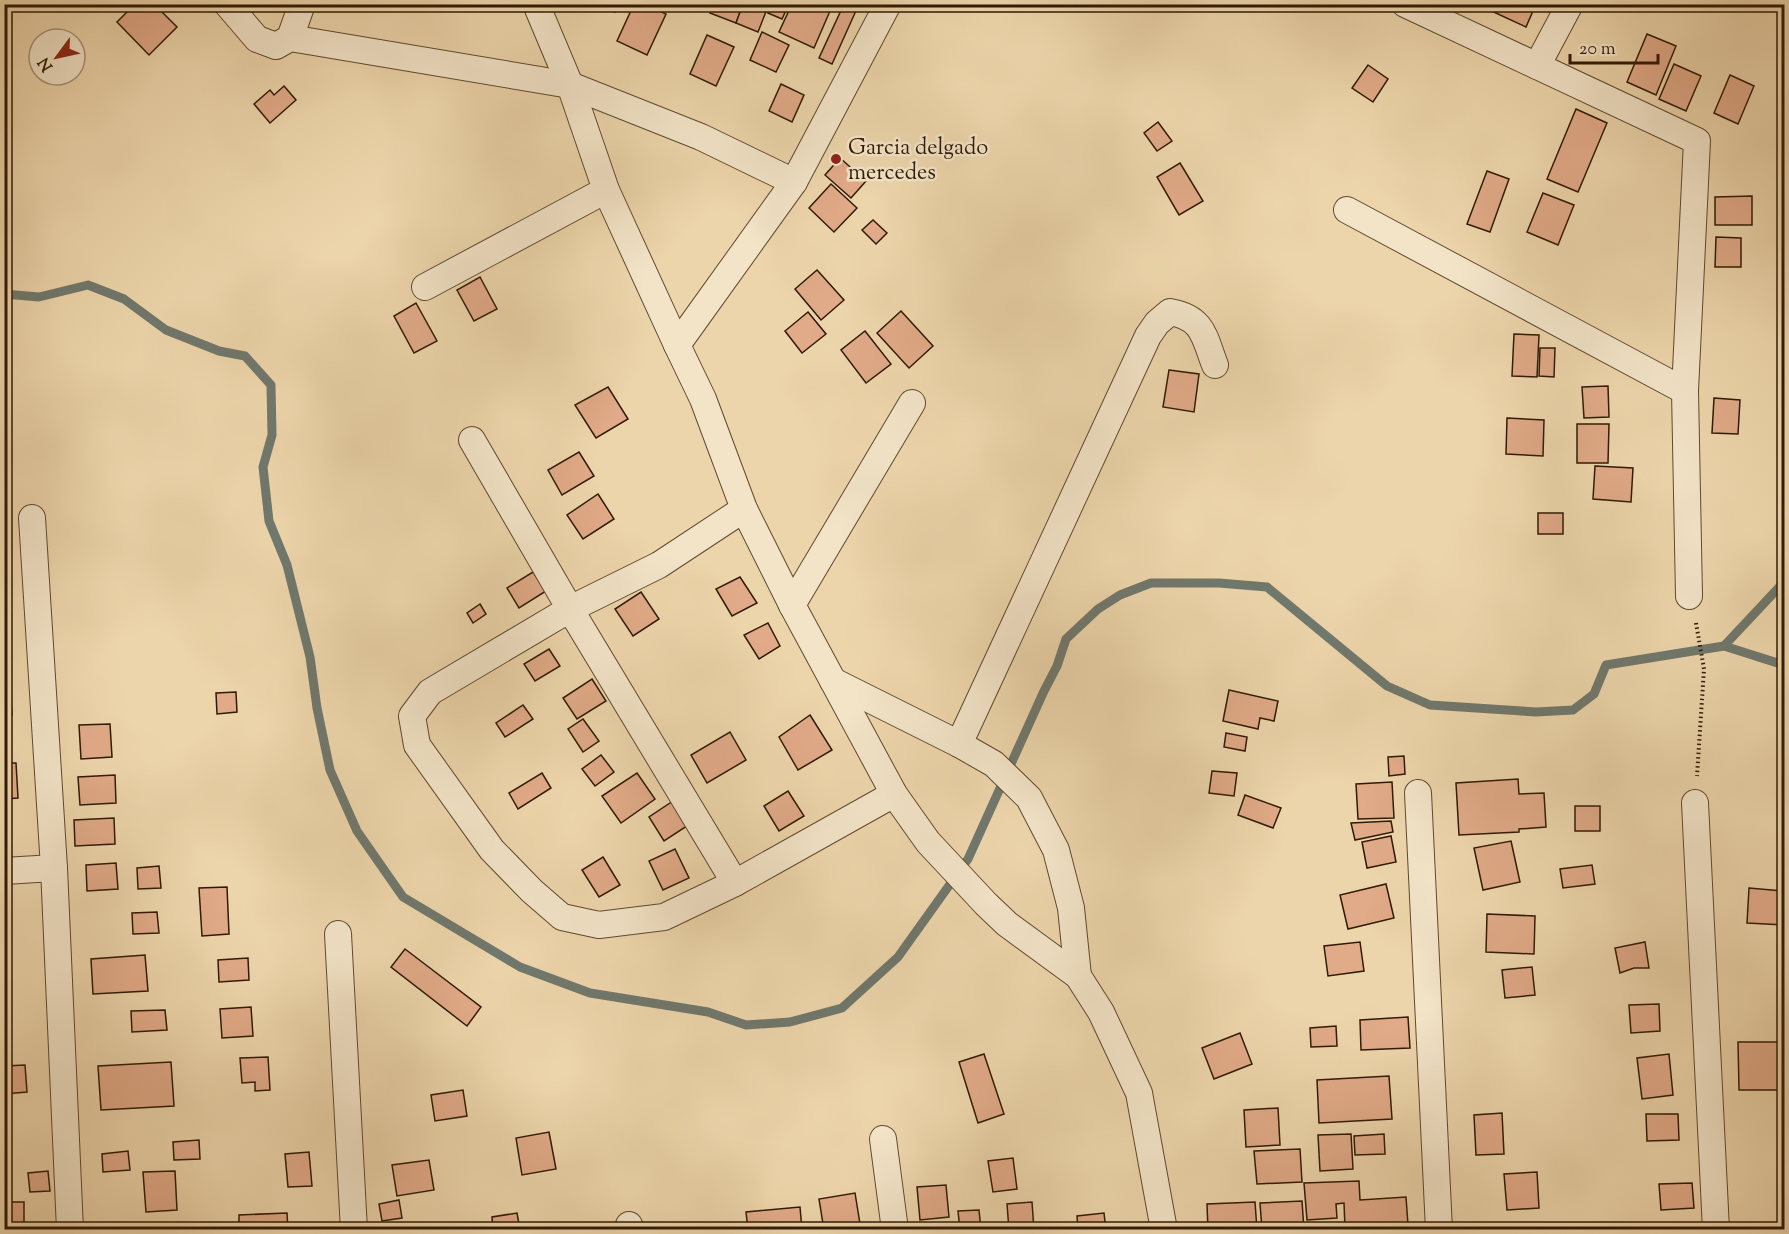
<svg xmlns="http://www.w3.org/2000/svg" width="1789" height="1234" viewBox="0 0 1789 1234" font-family="'Sorts Mill Goudy',serif">
  <rect width="100%" height="100%" fill="#edd5ab"/>
  <filter id="stains"><feTurbulence type="fractalNoise" baseFrequency=".00333" numOctaves="4"/><feColorMatrix values="0 0 0 0 .2 0 0 0 0 .09 0 0 0 0 .02 0 0 0 .5 -.17"/></filter>
  <radialGradient id="worn" r=".72"><stop offset=".6" stop-color="#630" stop-opacity="0"/><stop offset="1" stop-color="#630" stop-opacity=".3"/></radialGradient>
  <g fill="none" stroke-linecap="round" stroke-linejoin="round">
    <g stroke="#70786d" stroke-width="9">
      <path d="M4 294 39 297 88 285 124 299 166 330 219 351 245 356 271 385 272 435 263 467 269 521 287 565 310 657 317 708 330 770 357 831 403 897 520 967 590 993 708 1012 746 1025 790 1022 842 1008 898 957 968 859 1044 691 1057 666 1066 639 1098 609 1120 595 1151 583H1219L1267 587 1387 686 1430 705 1536 712 1573 710 1594 694 1606 665 1724 646 1784 665"/>
      <path d="M1724 646 1784 582"/>
    </g>
  </g>
  <g fill="#e1aa88" stroke="#301a05" stroke-width="1.5">
    <path d="M135 4H154L177 27 149 55 117 22Z"/>
    <path d="M598 4H618L615 12Z"/>
    <path d="M634 4H645L666 14 647 55 617 41Z"/>
    <path d="M713 4H743L736 23 710 13Z"/>
    <path d="M743 4H769L758 32 736 23Z"/>
    <path d="M772 4H779L787 8 782 19 768 13Z"/>
    <path d="M792 4H833L814 48 779 32Z"/>
    <path d="M844 4H859L832 64 819 58Z"/>
    <path d="M1484 4H1536L1526 27 1483 7Z"/>
    <path d="M762 32 789 45 776 72 750 60Z"/>
    <path d="M1647 34 1676 46 1656 95 1627 82Z"/>
    <path d="M707 35 734 47 716 86 690 74Z"/>
    <path d="M1674 64 1701 76 1686 111 1659 99Z"/>
    <path d="M1368 65 1388 79 1373 102 1352 88Z"/>
    <path d="M1730 75 1754 86 1738 124 1714 113Z"/>
    <path d="M781 84 804 95 792 122 769 111Z"/>
    <path d="M284 86 296 100 270 123 254 104 270 90 274 95Z"/>
    <path d="M1576 109 1607 123 1578 192 1547 179Z"/>
    <path d="M1158 122 1172 141 1157 151 1144 133Z"/>
    <path d="M840 158 866 181 851 198 825 175Z"/>
    <path d="M1180 163 1203 201 1179 215 1157 177Z"/>
    <path d="M1487 171 1509 179 1490 232 1467 224Z"/>
    <path d="M831 184 857 208 834 232 809 208Z"/>
    <path d="M1543 193 1574 205 1558 245 1527 232Z"/>
    <path d="M1752 196V225H1715V197Z"/>
    <path d="M873 220 887 233 876 244 862 230Z"/>
    <path d="M1716 237 1741 238V267H1715Z"/>
    <path d="M817 270 844 300 821 320 795 289Z"/>
    <path d="M480 277 497 309 474 321 457 290Z"/>
    <path d="M416 303 437 341 414 353 394 316Z"/>
    <path d="M901 311 933 346 909 368 877 333Z"/>
    <path d="M808 312 826 334 802 353 785 331Z"/>
    <path d="M865 331 891 364 866 383 841 350Z"/>
    <path d="M1514 334 1539 335 1537 377 1512 376Z"/>
    <path d="M1540 348H1555L1554 377 1539 376Z"/>
    <path d="M1169 370 1199 374 1194 412 1163 407Z"/>
    <path d="M1608 386 1609 417 1584 418 1582 387Z"/>
    <path d="M608 387 628 419 596 438 575 405Z"/>
    <path d="M1714 398 1740 400 1738 434 1712 433Z"/>
    <path d="M1507 418 1544 420 1543 456 1506 454Z"/>
    <path d="M1577 424H1609L1608 463H1577Z"/>
    <path d="M579 452 594 476 562 495 548 470Z"/>
    <path d="M1595 466 1633 468 1631 502 1593 499Z"/>
    <path d="M598 494 614 519 583 539 567 515Z"/>
    <rect x="1538" y="513" width="25" height="21"/>
    <path d="M533 572 546 591 519 608 507 588Z"/>
    <path d="M740 577 757 603 732 616 716 589Z"/>
    <path d="M641 592 659 619 633 636 615 609Z"/>
    <path d="M480 604 486 614 473 623 467 613Z"/>
    <path d="M768 623 780 646 759 659 744 635Z"/>
    <path d="M549 649 560 666 535 681 524 664Z"/>
    <path d="M592 679 606 701 577 719 563 698Z"/>
    <path d="M4 684H10L12 715H4Z"/>
    <path d="M1229 690 1278 701 1274 721 1260 718 1258 729 1223 721Z"/>
    <path d="M236 692 237 712 217 714 216 693Z"/>
    <path d="M523 705 533 719 505 737 496 723Z"/>
    <path d="M810 715 832 750 798 770 779 737Z"/>
    <path d="M583 719 599 741 583 752 568 729Z"/>
    <path d="M110 724 112 757 81 759 79 725Z"/>
    <path d="M730 732 746 760 707 783 691 755Z"/>
    <path d="M1226 733 1247 737 1245 751 1224 747Z"/>
    <path d="M601 755 614 772 595 786 582 769Z"/>
    <path d="M1404 756 1405 774 1389 776 1388 757Z"/>
    <path d="M4 763H16L18 798 4 799Z"/>
    <path d="M1212 771 1237 773 1234 796 1209 793Z"/>
    <path d="M542 773 551 788 518 809 509 793Z"/>
    <path d="M637 773 655 799 621 823 602 796Z"/>
    <path d="M115 775 116 803 80 805 78 777Z"/>
    <path d="M1518 779 1519 794 1544 793 1546 827 1519 829V832L1459 835 1456 783Z"/>
    <path d="M1392 782 1394 818 1358 819 1356 784Z"/>
    <path d="M788 791 804 816 779 831 764 806Z"/>
    <path d="M1245 795 1281 808 1273 828 1238 815Z"/>
    <path d="M676 799 690 824 664 841 649 817Z"/>
    <rect x="1575" y="806" width="25" height="25"/>
    <path d="M114 818 115 844 75 846 74 820Z"/>
    <path d="M1391 821 1393 832 1355 840 1351 823Z"/>
    <path d="M1391 836 1396 862 1367 868 1362 842Z"/>
    <path d="M1511 841 1520 882 1483 890 1474 848Z"/>
    <path d="M675 849 689 878 663 890 649 861Z"/>
    <path d="M603 857 620 885 599 897 582 870Z"/>
    <path d="M116 863 118 889 87 891 86 865Z"/>
    <path d="M1592 865 1595 884 1563 888 1560 869Z"/>
    <path d="M159 866 161 888 138 889 137 868Z"/>
    <path d="M1386 884 1394 918 1348 929 1340 895Z"/>
    <path d="M227 887 229 934 202 936 199 888Z"/>
    <path d="M1749 888 1784 891V925L1747 923Z"/>
    <path d="M157 912 159 933 133 934 132 913Z"/>
    <path d="M1487 914 1535 916 1534 954 1486 952Z"/>
    <path d="M1360 942 1364 971 1328 976 1324 946Z"/>
    <path d="M1645 942 1649 968H1634L1620 973 1615 948Z"/>
    <path d="M405 949 481 1007 467 1026 391 967Z"/>
    <path d="M145 955 148 991 93 994 91 959Z"/>
    <path d="M248 958 249 980 219 982 218 960Z"/>
    <path d="M1532 967 1535 995 1505 998 1502 970Z"/>
    <path d="M1659 1004 1660 1031 1631 1033 1629 1005Z"/>
    <path d="M251 1007 253 1036 222 1038 220 1009Z"/>
    <path d="M165 1010 167 1030 132 1032 131 1011Z"/>
    <path d="M1408 1017 1410 1048 1361 1050 1360 1020Z"/>
    <path d="M1336 1026 1337 1046 1311 1047 1310 1028Z"/>
    <path d="M1240 1033 1252 1064 1214 1079 1202 1048Z"/>
    <path d="M1738 1042H1784V1090H1739Z"/>
    <path d="M984 1054 1004 1114 978 1123 959 1062Z"/>
    <path d="M1669 1054 1673 1095 1642 1099 1637 1058Z"/>
    <path d="M268 1057 270 1090 255 1091V1082L242 1083 240 1058Z"/>
    <path d="M171 1062 174 1106 101 1110 98 1066Z"/>
    <path d="M25 1065 27 1092 4 1094V1066Z"/>
    <path d="M1389 1076 1392 1119 1319 1123 1317 1080Z"/>
    <path d="M463 1090 467 1116 435 1121 431 1095Z"/>
    <path d="M1278 1108 1280 1145 1246 1147 1244 1110Z"/>
    <path d="M1502 1113 1504 1154 1476 1155 1474 1115Z"/>
    <path d="M1646 1114H1678L1679 1140 1647 1141Z"/>
    <path d="M549 1132 556 1169 522 1175 516 1138Z"/>
    <path d="M1351 1134 1353 1169 1320 1171 1318 1135Z"/>
    <path d="M1384 1134 1385 1154 1355 1155 1354 1136Z"/>
    <path d="M199 1140 200 1159 174 1160 173 1142Z"/>
    <path d="M1300 1149 1302 1182 1257 1184 1254 1151Z"/>
    <path d="M128 1151 130 1170 103 1172 102 1154Z"/>
    <path d="M309 1152 312 1186 288 1187 285 1154Z"/>
    <path d="M1013 1158 1017 1189 993 1192 988 1161Z"/>
    <path d="M429 1160 434 1190 397 1196 392 1165Z"/>
    <path d="M48 1171 50 1191 30 1192 28 1173Z"/>
    <path d="M175 1171 177 1210 146 1212 143 1172Z"/>
    <path d="M1537 1172 1539 1208 1507 1210 1504 1174Z"/>
    <path d="M1359 1181 1360 1200 1406 1197 1408 1225 1345 1228 1344 1203 1336 1204 1337 1218 1307 1220 1304 1183Z"/>
    <path d="M1692 1183 1694 1208 1661 1210 1659 1184Z"/>
    <path d="M946 1185 949 1217 920 1220 917 1187Z"/>
    <path d="M855 1193 861 1230H824L819 1199Z"/>
    <path d="M399 1200 402 1218 382 1221 379 1204Z"/>
    <path d="M1302 1201 1304 1230H1262L1260 1203Z"/>
    <rect x="4" y="1202" width="20" height="23"/>
    <path d="M1032 1202 1034 1230H1009L1007 1204Z"/>
    <path d="M1255 1202 1257 1230H1208L1207 1204Z"/>
    <path d="M800 1207 802 1230H748L746 1212Z"/>
    <path d="M979 1210 981 1230H960L958 1211Z"/>
    <path d="M287 1213 288 1230H239V1215Z"/>
    <path d="M517 1213 520 1230H493L492 1217Z"/>
    <path d="M1104 1213 1106 1230H1078L1077 1216Z"/>
    <path d="M689 1225 690 1230H656V1227Z"/>
  </g>
  <g fill="none" stroke-linecap="round" stroke-linejoin="round">
    <g stroke="#5f492e" stroke-width="28">
      <g id="minor">
        <path d="M227 4 257 39 276 46 290 38 302 4"/>
        <path d="M536 4 570 85 606 190 677 345 703 399 744 509 792 605 894 794 928 842 986 904 1007 924 1078 976 1101 1012 1139 1093 1164 1230"/>
        <path d="M1405 4 1697 141 1685 391 1689 596"/>
        <path d="M290 38 570 85 701 137 794 182"/>
        <path d="M1537 66 1570 4"/>
        <path d="M1347 210 1685 391"/>
        <path d="M425 287 606 190"/>
        <path d="M677 345 794 182 888 4"/>
        <path d="M472 440 570 609 430 692 412 716 417 745 492 850 532 891 562 917 599 925 664 917 735 883 570 609 659 565 744 509"/>
        <path d="M32 518 54 868 70 1230"/>
        <path d="M792 605 912 403"/>
        <path d="M833 681 959 744 994 764 1029 798 1056 850 1071 908 1078 976"/>
        <path d="M959 744 1148 336 1157 323 1170 312C1204 318 1204 337 1215 365"/>
        <path d="M1418 793 1439 1230"/>
        <path d="M1695 803 1716 1230"/>
        <path d="M4 871 54 868"/>
        <path d="M735 883 894 794"/>
        <path d="M338 934 354 1230"/>
        <path d="M883 1139 895 1230"/>
        <path d="M629 1225V1230"/>
      </g>
    </g>
    <path stroke="#301a05" stroke-width="4" stroke-dasharray="1.5 3" stroke-linecap="butt" d="M1696 623 1704 669 1697 776"/>
    <use href="#minor" stroke="#f3e4c8" stroke-width="26"/>
  </g>
  <circle fill="#8f2418" stroke="#f3e4c8" stroke-width="2" cx="836" cy="159" r="6"/>
  <g text-anchor="middle" stroke-width="5" stroke-linejoin="round" paint-order="stroke">
    <g font-size="22" fill="#301a05" stroke="#f3e4c8" text-anchor="start">
      <text x="848" y="154">Garcia delgado<tspan x="848" dy="25">mercedes</tspan></text>
    </g>
  </g>
  <rect width="1789" height="1234" fill="none" stroke="#edd5ab" stroke-width="24"/>
  <rect x="6" y="6" width="1777" height="1222" fill="none" stroke="#301a05" stroke-width="3"/>
  <rect x="12" y="12" width="1765" height="1210" fill="none" stroke="#301a05" stroke-width="1.5"/>
  <g transform="translate(57 57) rotate(237)"><circle r="28" fill="#f3e4c8" stroke="#a5937a" stroke-width="1.5"/>
  <path d="M0-4.5L10 22L0 15L-10 22Z" fill="#8f2418"/>
  <text y="-9" font-size="16" font-weight="bold" text-anchor="middle" fill="#301a05">N</text>
  </g>
  <path d="M1570 54v9h88v-9" fill="none" stroke="#301a05" stroke-width="3"/>
  <text x="1579" y="54" font-size="18" fill="#301a05" stroke="#f3e4c8" stroke-width="4.5" paint-order="stroke">20 m</text>
  <rect width="100%" height="100%" filter="url(#stains)"/>
  <rect width="100%" height="100%" fill="url(#worn)"/>
</svg>
